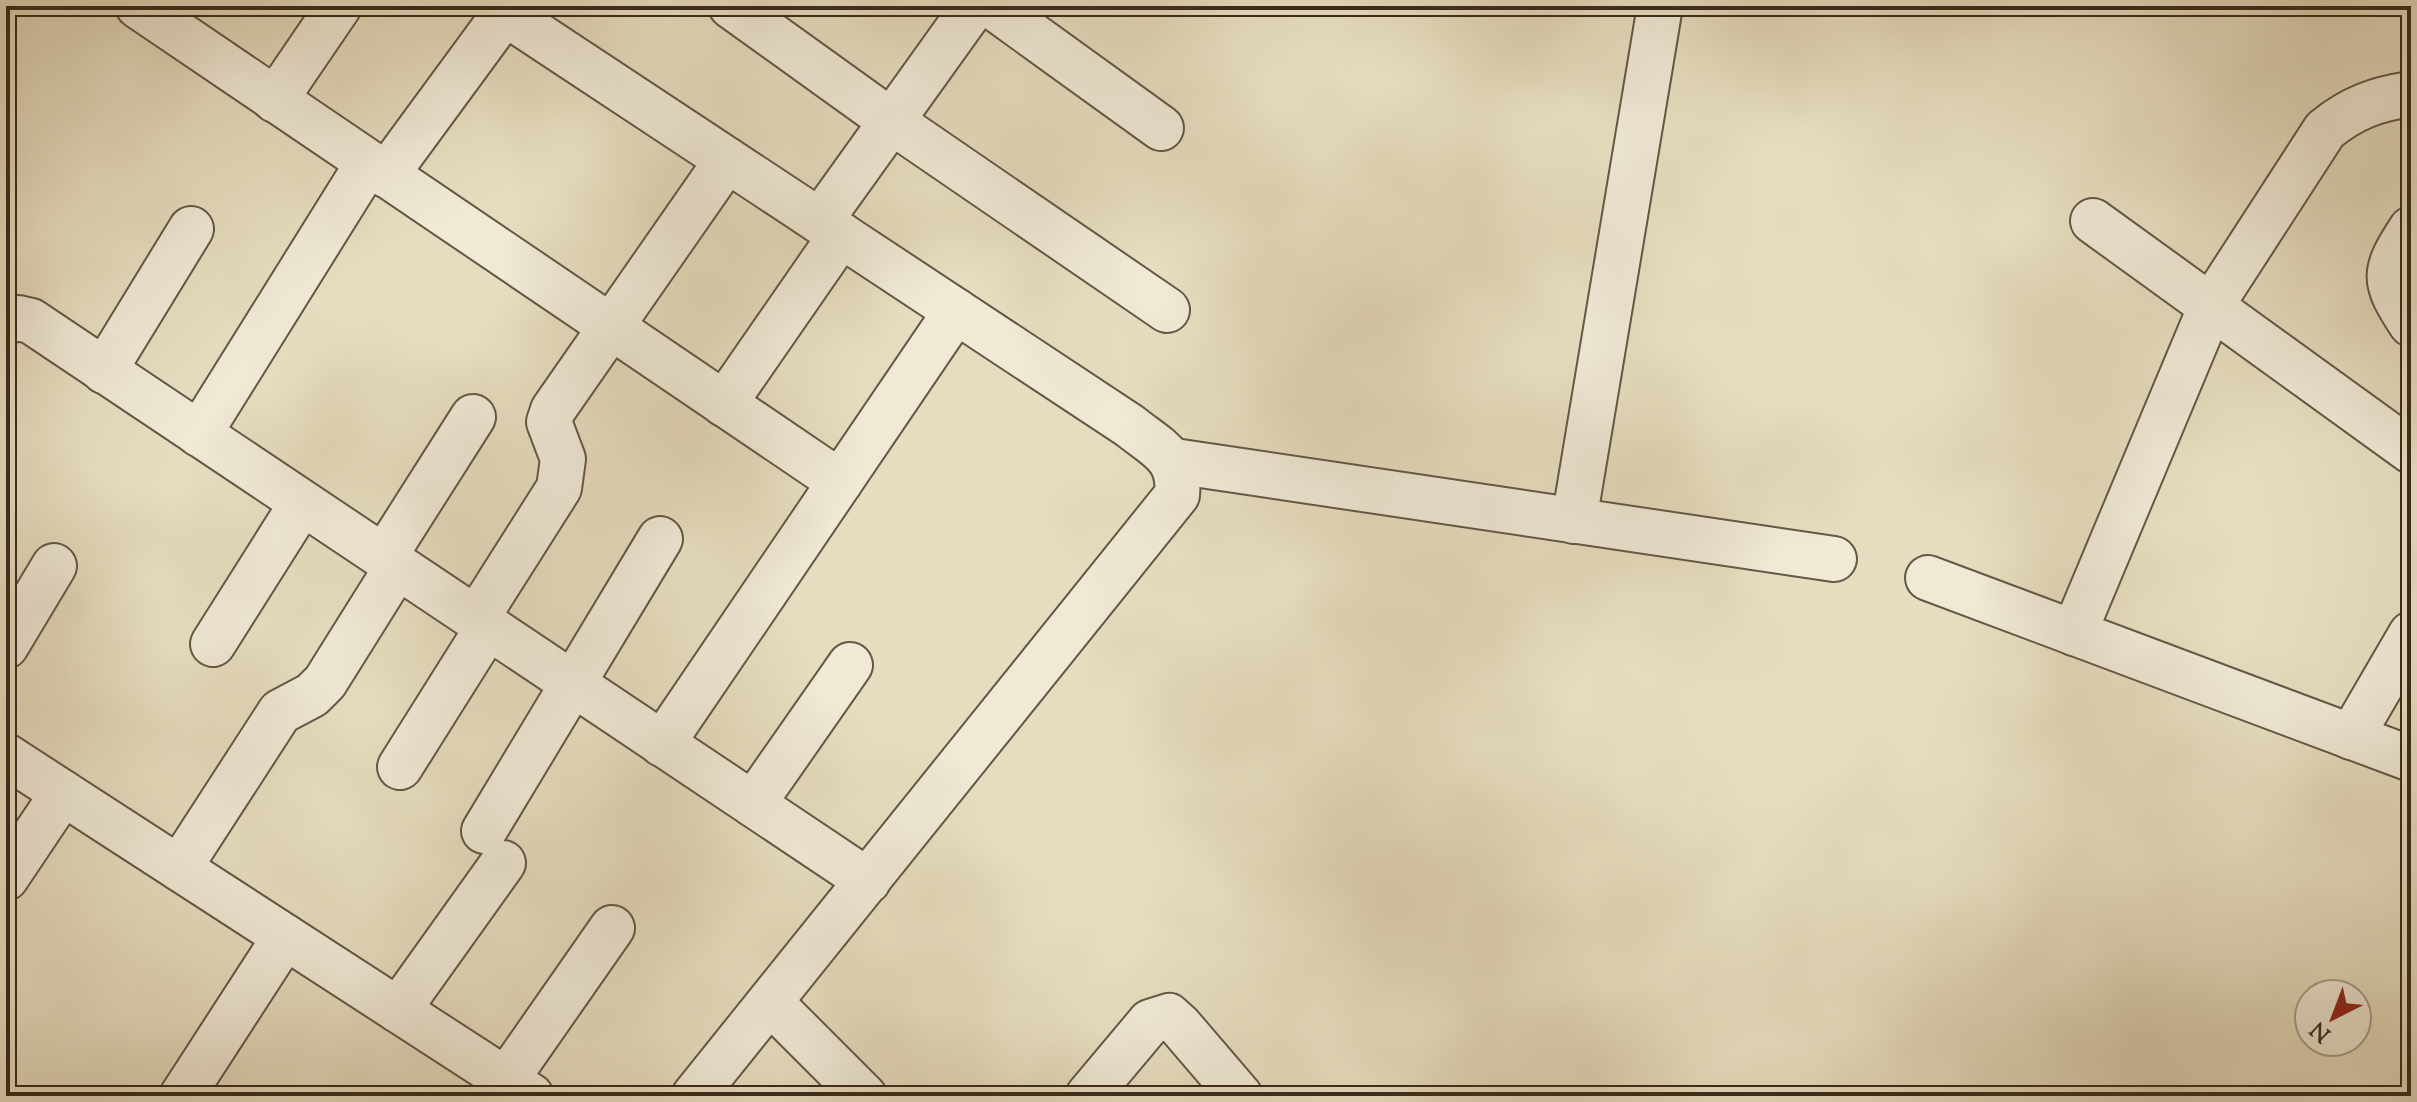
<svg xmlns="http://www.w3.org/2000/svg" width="2417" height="1102" viewBox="0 0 2417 1102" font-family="'Sorts Mill Goudy',serif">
  <rect width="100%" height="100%" fill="#e6ddc0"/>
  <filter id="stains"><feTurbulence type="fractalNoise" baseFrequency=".0025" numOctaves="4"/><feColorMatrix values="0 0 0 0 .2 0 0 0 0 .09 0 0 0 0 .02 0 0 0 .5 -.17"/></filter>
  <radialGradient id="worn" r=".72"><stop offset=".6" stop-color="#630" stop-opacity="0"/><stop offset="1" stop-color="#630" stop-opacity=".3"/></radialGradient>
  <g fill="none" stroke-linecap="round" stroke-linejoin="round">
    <g stroke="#645746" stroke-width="48">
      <g id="minor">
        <path d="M138 6 840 482"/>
        <path d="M494 6 1130 426C1157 448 1181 456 1177 495L694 1096"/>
        <path d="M731 6 891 121 1167 310"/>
        <path d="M992 6 1161 128"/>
        <path d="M275 100 339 6"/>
        <path d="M386 175 505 13"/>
        <path d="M820 221 974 6"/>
        <path d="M2093 221 2411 451"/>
        <path d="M2411 229C2382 273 2383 281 2411 324"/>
        <path d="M6 322 18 318 31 321 868 881"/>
        <path d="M104 371 191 229"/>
        <path d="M724 404 841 235"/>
        <path d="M199 434 368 163"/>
        <path d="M1174 461 1834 559"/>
        <path d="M1574 521 1660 6"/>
        <path d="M384 557 473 417"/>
        <path d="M1928 578 2411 759"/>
        <path d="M476 619 559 488 563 459 549 422 553 410 727 160"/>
        <path d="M2074 633 2211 306 2325 130C2352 108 2376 99 2411 94"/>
        <path d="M213 644 302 503"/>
        <path d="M6 646 54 566"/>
        <path d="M2351 737 2411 634"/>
        <path d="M662 744 956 311"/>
        <path d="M6 756 531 1096"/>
        <path d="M400 767 488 627"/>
        <path d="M753 804 850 665"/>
        <path d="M484 831 660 539"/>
        <path d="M179 868 280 712 312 695 325 682 397 567"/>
        <path d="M6 878 63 793"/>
        <path d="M770 1002 864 1096"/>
        <path d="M398 1010 503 863"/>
        <path d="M506 1080 612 928"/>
        <path d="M182 1096 285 937"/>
        <path d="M1088 1096 1150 1022 1169 1016 1180 1026 1240 1096"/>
      </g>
    </g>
    <use href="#minor" stroke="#efe9d6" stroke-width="44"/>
  </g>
  <rect width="2417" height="1102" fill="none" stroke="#e6ddc0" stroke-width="32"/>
  <rect x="8" y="8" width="2401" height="1086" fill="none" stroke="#392a1d" stroke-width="4"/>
  <rect x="16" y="16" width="2385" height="1070" fill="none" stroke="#392a1d" stroke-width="2"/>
  <g transform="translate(2333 1018) rotate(222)"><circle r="38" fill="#efe9d6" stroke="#a69d8c" stroke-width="2"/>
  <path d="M0-6L14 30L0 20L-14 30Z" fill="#8f2418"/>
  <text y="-12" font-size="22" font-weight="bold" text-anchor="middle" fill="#392a1d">N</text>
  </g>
  <rect width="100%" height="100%" filter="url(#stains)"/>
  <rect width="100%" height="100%" fill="url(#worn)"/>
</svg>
